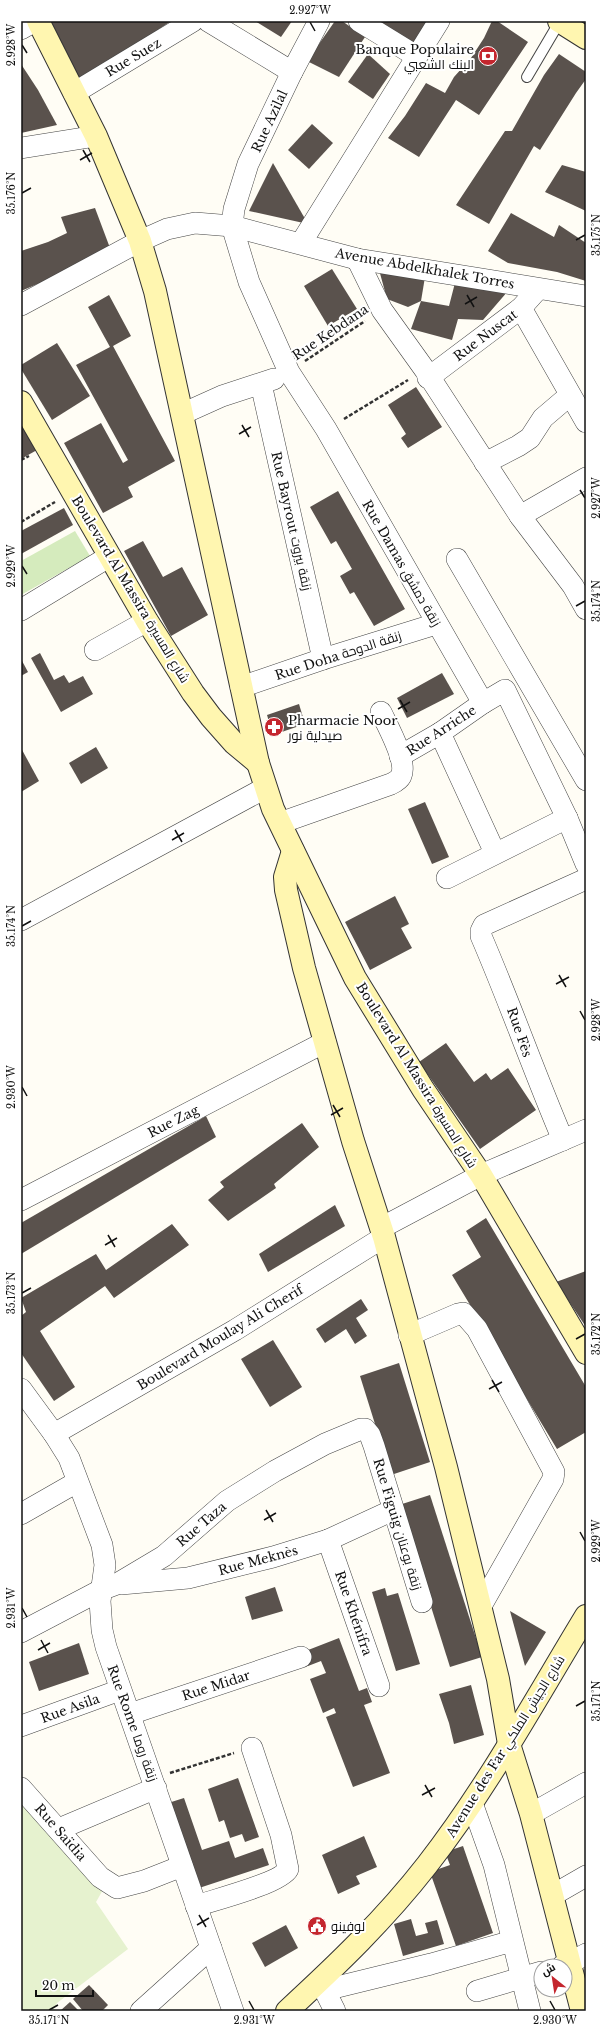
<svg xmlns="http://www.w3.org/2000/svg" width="607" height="2032" viewBox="0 0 607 2032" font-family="'Libre Baskerville',Cairo,serif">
  <rect width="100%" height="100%" fill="#fffdf5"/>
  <path fill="#d5ebbd" d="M75 531 90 556 21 595V561Z"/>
  <path fill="#e6f2cf" d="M21 1798 104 1888 96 1902 128 1949 57 2003 53 2011H21Z"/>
  <g fill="#5a524d">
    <path d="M44 21H171L78 84Z"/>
    <path d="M255 21H292L281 37Z"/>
    <path d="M335 21H342L365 37 339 77 307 61Z"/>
    <path d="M380 21H429L414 45 378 25Z"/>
    <path d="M492 21H497L528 42 479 115 456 100 419 157 388 138 405 116 426 83 445 93 454 77 471 58 484 38Z"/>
    <path d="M368 54 390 74 373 99 348 82Z"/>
    <path d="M559 54 586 72V79L576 93 540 150 534 146 489 224 456 205 505 131H512L544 75Z"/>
    <path d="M21 64 38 90 57 125 21 133Z"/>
    <path d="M312 124 333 143 309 169 288 150Z"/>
    <path d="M273 163 308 224 249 211Z"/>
    <path d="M562 165 586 172V211L545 192Z"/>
    <path d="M95 208 110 248 61 274 21 291V251L48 242 67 233 61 217Z"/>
    <path d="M511 213 554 237 559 225 586 243V281L557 272 508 263 488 251Z"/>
    <path d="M378 266 426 271 421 301 408 307 387 299Z"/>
    <path d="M332 269 357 309 328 326 304 286Z"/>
    <path d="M456 279 508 291 483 320 458 319 452 340 411 329 421 301 449 306Z"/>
    <path d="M109 295 131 336 113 346 175 461 128 487 133 497 103 513 64 443 101 423 123 463 128 460 76 365 110 347 88 307Z"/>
    <path d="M57 343 90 396 52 420 21 369V365Z"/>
    <path d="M416 387 442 427 408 448 401 438 406 434 388 405Z"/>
    <path d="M21 420 37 450 21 459Z"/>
    <path d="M338 491 405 609 374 626 354 592 350 594 340 576 352 569 336 541 331 544 310 507Z"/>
    <path d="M64 508 73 525 21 554V531Z"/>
    <path d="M143 541 163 577 182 567 208 615 171 636 124 551Z"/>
    <path d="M40 653 54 680 64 675 69 683 83 676 93 694 61 712 31 658Z"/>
    <path d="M21 659 28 672 21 676Z"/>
    <path d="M442 673 454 694 407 718 397 698Z"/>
    <path d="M299 704 305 724 273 735 267 715Z"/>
    <path d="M96 747 108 768 81 784 69 763Z"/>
    <path d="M21 748 39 781 21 792Z"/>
    <path d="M425 802 449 857 432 864 408 809Z"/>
    <path d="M395 896 409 924 401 928 412 948 370 970 345 922Z"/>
    <path d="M446 1043 474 1082 486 1073 491 1080 508 1068 536 1110 480 1149 419 1062Z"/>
    <path d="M206 1116 216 1137 21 1254V1223Z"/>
    <path d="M302 1123 319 1147 274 1184 276 1188 228 1221 208 1200 224 1187 220 1182Z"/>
    <path d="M335 1205 345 1226 268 1272 259 1254Z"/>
    <path d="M486 1218 586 1387V1432L557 1449 452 1275 481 1257 466 1231Z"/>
    <path d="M172 1224 189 1245 114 1298 105 1286 40 1331 75 1387 54 1401 21 1353V1316L26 1312 21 1298 96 1254 106 1270Z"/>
    <path d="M586 1271V1327L556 1282Z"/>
    <path d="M361 1299 368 1310 356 1318 367 1336 355 1344 346 1329 325 1343 316 1329Z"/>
    <path d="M273 1340 302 1387 270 1407 241 1359Z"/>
    <path d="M399 1363 430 1462 391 1475 360 1376Z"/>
    <path d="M430 1495 482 1657 450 1667 399 1505Z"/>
    <path d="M275 1587 283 1611 252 1620 245 1597Z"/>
    <path d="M385 1588 387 1596 398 1593 420 1664 396 1671 372 1592Z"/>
    <path d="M510 1611 546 1632 525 1666Z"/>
    <path d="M339 1638 359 1691 367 1688 372 1702 364 1705 390 1773 353 1787 326 1717 336 1713 334 1708 323 1713 310 1679 326 1673 321 1661 308 1666 303 1652Z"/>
    <path d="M79 1643 89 1674 39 1691 29 1662Z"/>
    <path d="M471 1685 484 1735 454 1744 449 1723 439 1694Z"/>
    <path d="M238 1778 259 1837 245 1842 242 1834 230 1838 224 1820 219 1822 208 1789Z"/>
    <path d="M184 1798 202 1850 229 1841 235 1858 263 1848 269 1865 193 1890 165 1804Z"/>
    <path d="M364 1836 377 1867 356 1876 360 1884 338 1894 322 1855Z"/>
    <path d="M463 1846 493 1933 456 1946 430 1872 450 1865 445 1852Z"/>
    <path d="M411 1919 416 1936 428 1933 425 1923 437 1920 444 1944 403 1956 394 1924Z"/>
    <path d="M286 1925 298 1948 265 1967 252 1943Z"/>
    <path d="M89 1985 108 2005 102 2011H83L73 1999Z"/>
    <path d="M70 2002 79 2011H60Z"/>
  </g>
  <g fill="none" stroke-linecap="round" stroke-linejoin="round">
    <g stroke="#444" stroke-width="12">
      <path id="lane" d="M527 77 560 21"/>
    </g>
    <g stroke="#444" stroke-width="22">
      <g id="street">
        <path d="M208 21 292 72"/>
        <path d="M319 21 292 72 248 164 234 209 232 226 249 282 289 372 326 429 483 703 505 690 567 818 586 864"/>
        <path d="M359 21 416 56"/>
        <path d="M21 29 35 21"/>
        <path d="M74 93 193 21"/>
        <path d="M21 148 96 136"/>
        <path d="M301 243 439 21"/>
        <path d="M357 259 382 310 425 370 520 516 573 586 586 609"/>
        <path d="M21 305 140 241 167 229 195 223 232 226 357 259 586 296"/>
        <path d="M521 308 586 422"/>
        <path d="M428 378 521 308 538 289"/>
        <path d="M261 384 323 659"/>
        <path d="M182 414 222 396 274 379"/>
        <path d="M485 463 518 446 530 438 543 418 570 395"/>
        <path d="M520 516 586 478"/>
        <path d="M457 559 586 780"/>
        <path d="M21 610 110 556"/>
        <path d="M95 650 147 621"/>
        <path d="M241 687 323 659 436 624"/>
        <path d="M440 733 495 853"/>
        <path d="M400 756 440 733 483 703"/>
        <path d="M280 823 391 784C395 782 399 780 401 776 408 762 387 725 381 712"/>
        <path d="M447 878 567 818"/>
        <path d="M21 920 265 788"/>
        <path d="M563 1140C534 1072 510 1003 481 936V931L484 925 586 879"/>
        <path d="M21 1200 325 1042"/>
        <path d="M381 1228 481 1175 586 1130"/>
        <path d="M409 1335 458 1314 463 1313 477 1329 554 1472 553 1479 481 1606"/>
        <path d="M21 1389 54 1434 69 1458 102 1545 105 1565 100 1601 102 1630 106 1647 233 2011"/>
        <path d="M54 1434 235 1330 384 1237"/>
        <path d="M21 1514 77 1482"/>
        <path d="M328 1540 379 1686"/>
        <path d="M121 1584 188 1578 273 1557 328 1540 393 1510"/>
        <path d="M21 1632 101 1590 117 1584 164 1556 227 1501 275 1471 325 1444 361 1429H365L370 1435 374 1446 422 1602"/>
        <path d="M130 1714 301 1657"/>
        <path d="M21 1726 120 1690"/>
        <path d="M21 1788 100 1877 117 1888 144 1881 182 1866"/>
        <path d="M472 1803 494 1865 530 2011"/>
        <path d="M531 1814 586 1783"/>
        <path d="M59 1829 156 1788"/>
        <path d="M553 1895 586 1876"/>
        <path d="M196 1906C214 1900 281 1883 288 1869L281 1835 252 1748"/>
        <path d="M562 1966 570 1963 586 1954"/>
        <path d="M320 1981 335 2011"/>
        <path d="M325 1990 431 1964 512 1941"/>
        <path d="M477 1991 541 1972"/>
        <path d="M141 2011 211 1948"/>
      </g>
    </g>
    <g stroke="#333" stroke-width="24">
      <g id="secondary">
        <path d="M38 21 96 136 140 241 155 291 258 763 273 809 355 978 423 1089 481 1175 586 1353"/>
        <path d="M559 21 586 38"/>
        <path d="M21 402 147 621 193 693 211 717 234 743 258 763"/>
        <path d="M293 851 285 877 286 890 304 968 353 1141 384 1237 446 1467 498 1679 509 1744 531 1814 582 2011"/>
        <path d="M287 2011C337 1965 385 1919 427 1865 487 1788 535 1700 586 1616"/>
      </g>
    </g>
    <g stroke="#333" stroke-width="2.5" stroke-dasharray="4 2" stroke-linecap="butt">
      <path d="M305 361 365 321"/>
      <path d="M344 419 408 380"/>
      <path d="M21 460 29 456"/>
      <path d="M21 522 55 502"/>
      <path d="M170 1773 234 1753"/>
    </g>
    <use href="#lane" stroke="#fff" stroke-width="10"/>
    <use href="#street" stroke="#fff" stroke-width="21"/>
    <use href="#secondary" stroke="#fff6b0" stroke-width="22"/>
  </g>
  <path fill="none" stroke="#111" stroke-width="1.5" d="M310 22 315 31M22 45 27 53M83 150 90 162M80 160 92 153M22 193 31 188M576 240 585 235M467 295 474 307M465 304 477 297M242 425 249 437M239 434 251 427M580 490 585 498M22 566 27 574M576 606 585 601M400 700 407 712M398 709 410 702M175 830 182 842M172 840 184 833M22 926 31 921M559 975 566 987M556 984 569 977M580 1011 585 1020M22 1087 27 1096M333 1105 340 1117M331 1115 343 1108M108 1235 115 1247M105 1245 117 1238M22 1293 31 1288M576 1339 585 1334M492 1380 499 1392M489 1389 502 1382M266 1510 273 1522M264 1520 276 1513M580 1532 585 1541M22 1608 27 1617M41 1640 48 1653M38 1650 50 1643M576 1706 585 1701M425 1785 432 1797M422 1795 435 1788M199 1915 206 1927M197 1925 209 1918M249 2001 254 2010M550 2001 555 2010M49 2010 58 2005"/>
  <defs>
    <g id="bank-disc" transform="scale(1)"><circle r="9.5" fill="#c4262e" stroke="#fff"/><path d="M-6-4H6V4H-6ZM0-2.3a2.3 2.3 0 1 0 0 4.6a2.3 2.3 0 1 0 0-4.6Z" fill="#fff"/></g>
    <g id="pharmacy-disc" transform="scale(1)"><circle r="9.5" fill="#c4262e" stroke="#fff"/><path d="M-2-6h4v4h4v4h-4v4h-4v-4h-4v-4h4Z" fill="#fff"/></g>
    <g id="civic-disc" transform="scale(1)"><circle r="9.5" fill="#c4262e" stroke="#fff"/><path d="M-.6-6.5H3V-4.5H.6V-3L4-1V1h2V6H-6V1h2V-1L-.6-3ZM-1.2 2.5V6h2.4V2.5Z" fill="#fff"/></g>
  </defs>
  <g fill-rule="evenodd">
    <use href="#bank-disc" x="488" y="56"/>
    <use href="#pharmacy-disc" x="274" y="727"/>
    <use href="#civic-disc" x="317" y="1926"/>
  </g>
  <g text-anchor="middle" stroke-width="4" stroke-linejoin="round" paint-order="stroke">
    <g font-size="13" fill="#111" stroke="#fff" text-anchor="start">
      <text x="474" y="54" text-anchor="end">Banque Populaire<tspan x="474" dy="15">البنك الشعبي</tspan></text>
      <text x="288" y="725">Pharmacie Noor<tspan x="288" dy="15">صيدلية نور</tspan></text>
      <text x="331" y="1931">لوفينو</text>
    </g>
    <g font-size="13" fill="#111" stroke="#fff">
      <text transform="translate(133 57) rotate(-31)" y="5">Rue Suez</text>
      <text transform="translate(269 121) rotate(-65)" y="5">Rue Azilal</text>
      <text transform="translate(425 268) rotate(10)" y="5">Avenue Abdelkhalek Torres</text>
      <text transform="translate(330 332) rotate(-34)" y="5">Rue Kebdana</text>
      <text transform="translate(485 335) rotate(-37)" y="5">Rue Nuscat</text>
      <text transform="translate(292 521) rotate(77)" y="5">Rue Bayrout زنقة بيروت</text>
      <text transform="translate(402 563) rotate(60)" y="5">Rue Damas زنقة دمشق</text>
      <text transform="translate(131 589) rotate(59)" y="5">Boulevard Al Massira شارع المسيرة</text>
      <text transform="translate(338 655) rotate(-18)" y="5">Rue Doha زنقة الدوحة</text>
      <text transform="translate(441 730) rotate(-33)" y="5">Rue Arriche</text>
      <text transform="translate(520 1032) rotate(71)" y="5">Rue Fès</text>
      <text transform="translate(417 1075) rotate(58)" y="5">Boulevard Al Massira شارع المسيرة</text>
      <text transform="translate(173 1121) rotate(-27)" y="5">Rue Zag</text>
      <text transform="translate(220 1337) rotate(-31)" y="5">Boulevard Moulay Ali Cherif</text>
      <text transform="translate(201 1524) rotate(-41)" y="5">Rue Taza</text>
      <text transform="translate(398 1524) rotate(73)" y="5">Rue Figuig زنقة بوعنان</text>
      <text transform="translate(258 1560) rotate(-15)" y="5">Rue Meknès</text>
      <text transform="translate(354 1613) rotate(71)" y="5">Rue Khénifra</text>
      <text transform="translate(216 1685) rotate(-18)" y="5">Rue Midar</text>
      <text transform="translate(70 1708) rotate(-20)" y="5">Rue Asila</text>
      <text transform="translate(133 1723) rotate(70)" y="5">Rue Rome زنقة روما</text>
      <text transform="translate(505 1746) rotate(-58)" y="5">Avenue des Far شارع الجيش الملكي</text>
      <text transform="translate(61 1832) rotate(49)" y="5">Rue Saïdia</text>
    </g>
  </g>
  <rect width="607" height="2032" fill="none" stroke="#ffffff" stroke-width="44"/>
  <g transform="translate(553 1978) rotate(330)"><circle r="19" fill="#ffffff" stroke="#a0a0a0"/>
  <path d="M0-3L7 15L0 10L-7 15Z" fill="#c4262e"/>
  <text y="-6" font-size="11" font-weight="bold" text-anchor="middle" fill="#111111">ش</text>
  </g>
  <path d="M36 1990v6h57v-6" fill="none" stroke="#111111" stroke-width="2"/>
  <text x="42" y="1990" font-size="12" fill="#111111" stroke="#ffffff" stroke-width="3" paint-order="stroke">20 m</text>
  <rect x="22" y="22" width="563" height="1988" fill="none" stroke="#111" stroke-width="1.5"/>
  <g font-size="10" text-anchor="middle" fill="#111">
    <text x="310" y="14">2.927°W</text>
    <text transform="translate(11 45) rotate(-90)" y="4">2.928°W</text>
    <text transform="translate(11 193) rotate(-90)" y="4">35.176°N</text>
    <text transform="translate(596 235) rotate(-90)" y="4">35.175°N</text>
    <text transform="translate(596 498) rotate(-90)" y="4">2.927°W</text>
    <text transform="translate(11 566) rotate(-90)" y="4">2.929°W</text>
    <text transform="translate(596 601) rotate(-90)" y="4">35.174°N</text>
    <text transform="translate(11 926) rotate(-90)" y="4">35.174°N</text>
    <text transform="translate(596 1020) rotate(-90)" y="4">2.928°W</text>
    <text transform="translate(11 1087) rotate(-90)" y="4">2.930°W</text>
    <text transform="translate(11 1293) rotate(-90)" y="4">35.173°N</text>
    <text transform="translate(596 1334) rotate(-90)" y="4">35.172°N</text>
    <text transform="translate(596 1541) rotate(-90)" y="4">2.929°W</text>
    <text transform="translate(11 1608) rotate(-90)" y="4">2.931°W</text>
    <text transform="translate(596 1701) rotate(-90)" y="4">35.171°N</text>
    <text x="49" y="2024">35.171°N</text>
    <text x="254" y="2024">2.931°W</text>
    <text x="555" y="2024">2.930°W</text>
  </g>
</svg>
